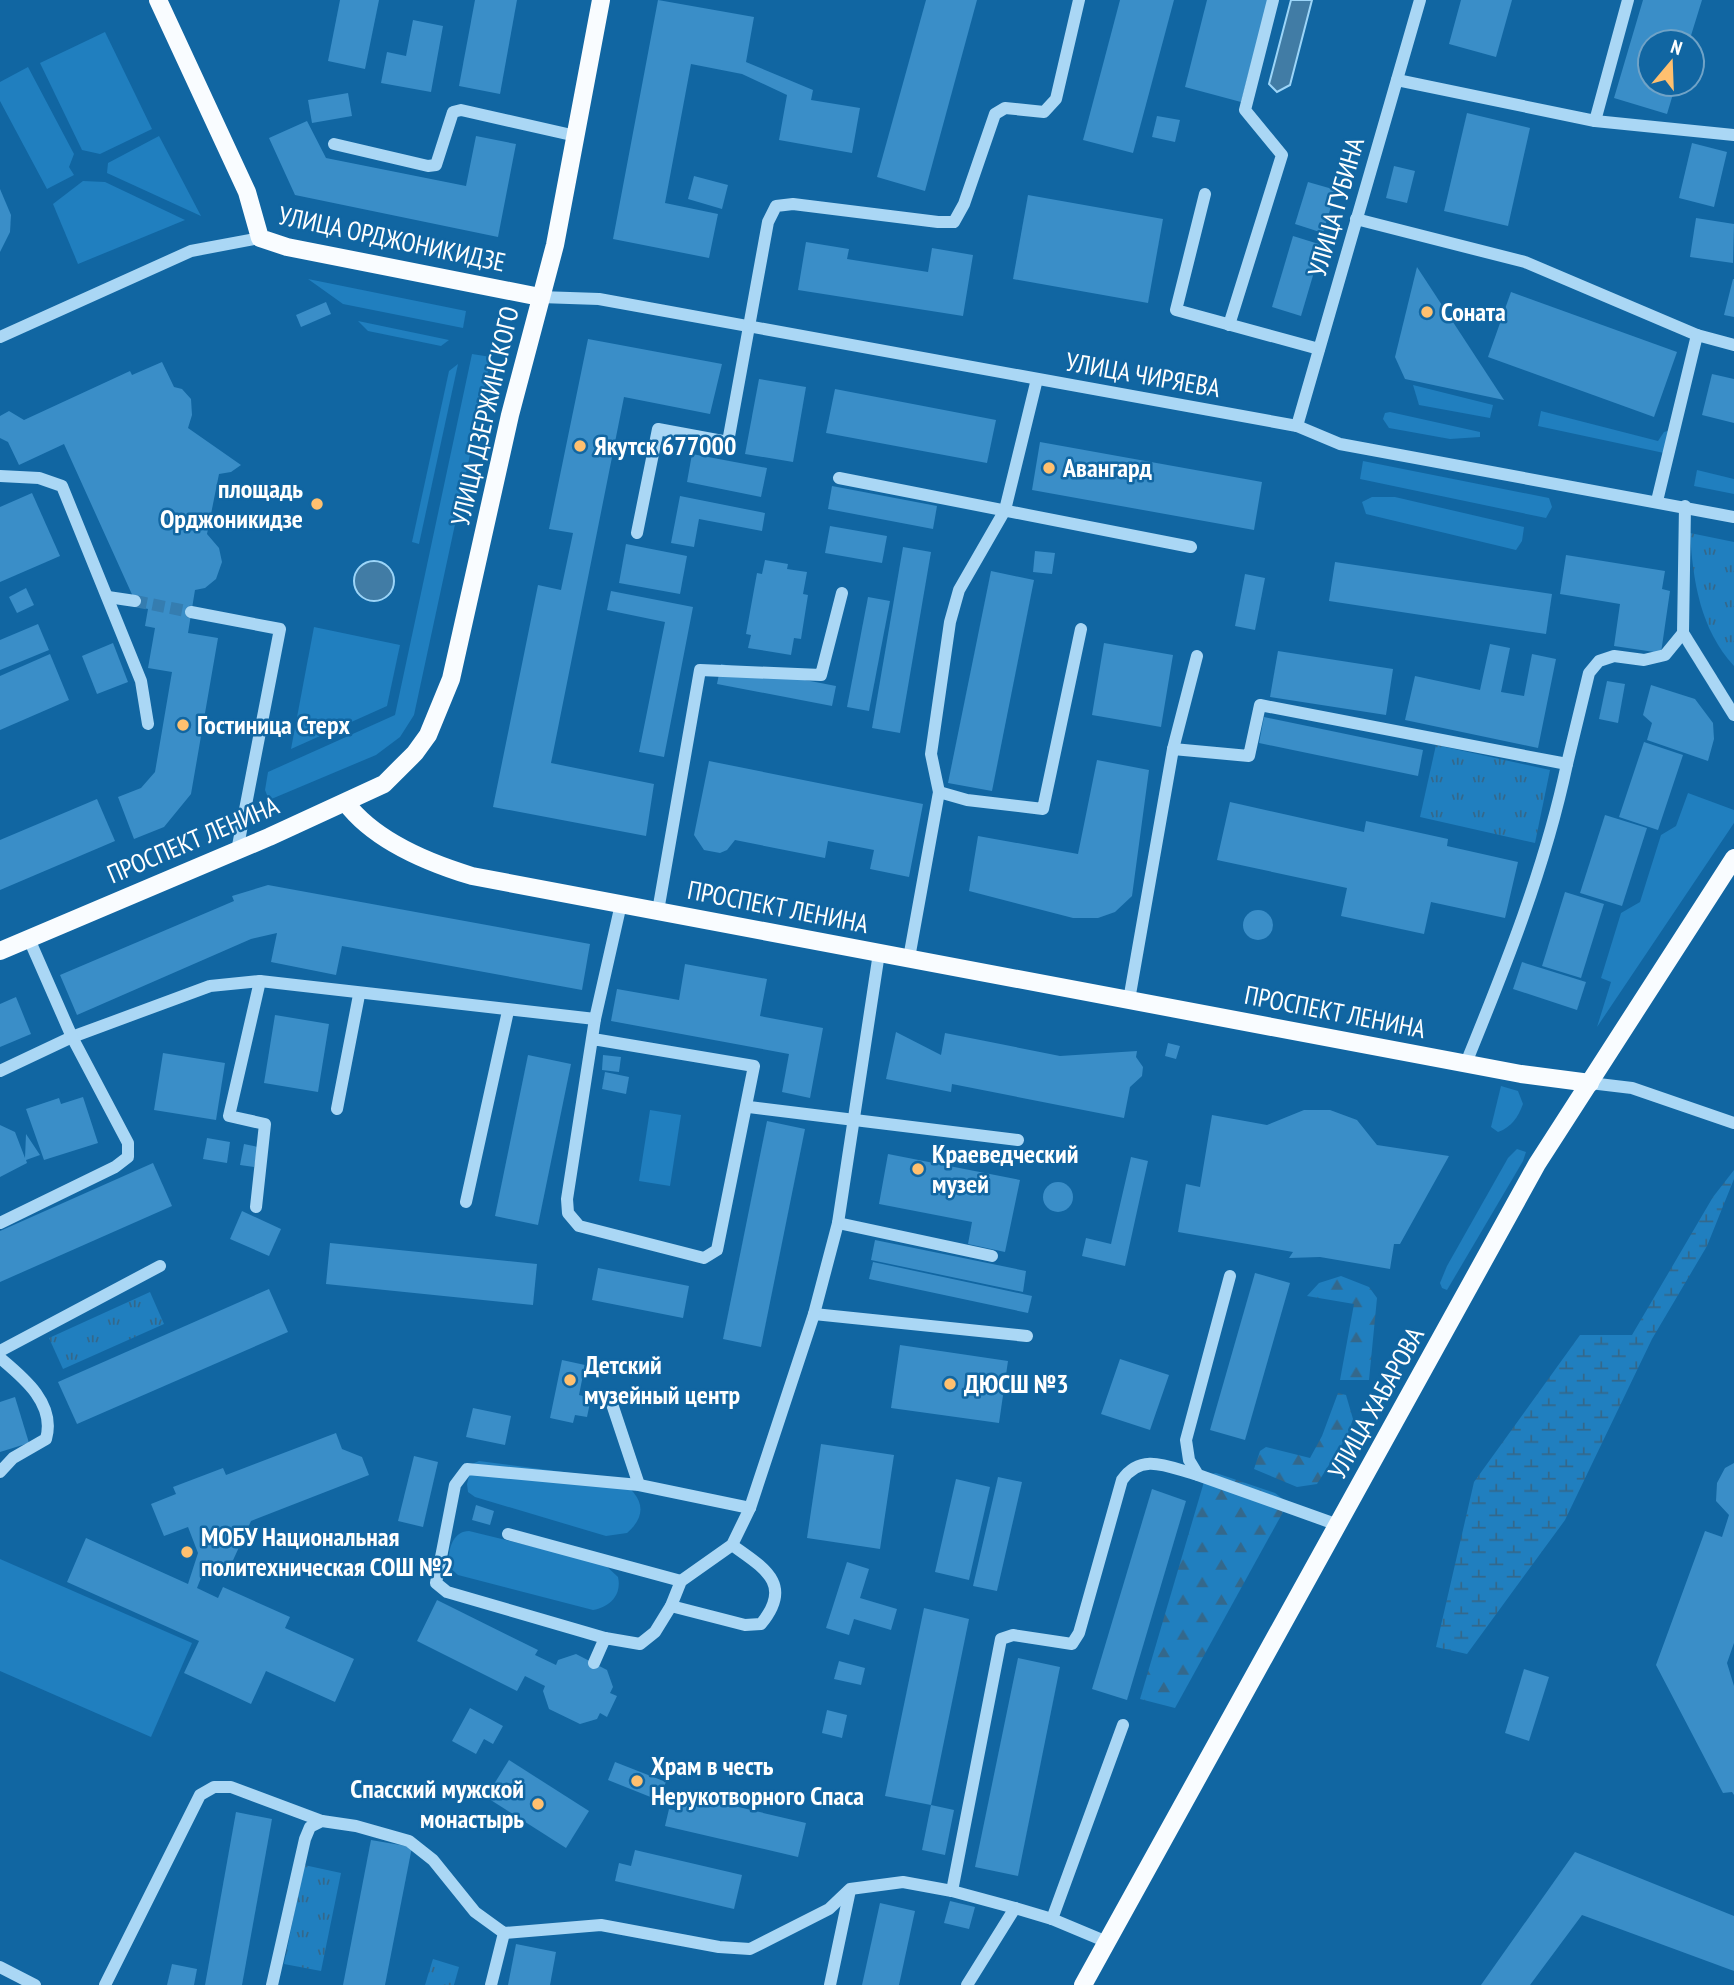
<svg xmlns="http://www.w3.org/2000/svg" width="1734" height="1985" viewBox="0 0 1734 1985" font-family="'PT Sans Narrow',sans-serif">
  <defs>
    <pattern id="forest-firs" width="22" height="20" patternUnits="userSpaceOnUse" patternTransform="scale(1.75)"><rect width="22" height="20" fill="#207fbf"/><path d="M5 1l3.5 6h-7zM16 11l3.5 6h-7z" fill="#34688b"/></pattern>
    <pattern id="wetland-marsh" width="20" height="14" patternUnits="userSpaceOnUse" patternTransform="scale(1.75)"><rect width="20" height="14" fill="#207fbf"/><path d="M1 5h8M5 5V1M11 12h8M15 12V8" fill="none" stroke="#34688b"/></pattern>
    <pattern id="park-tufts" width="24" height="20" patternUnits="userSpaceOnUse" patternTransform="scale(1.75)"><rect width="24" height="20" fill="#207fbf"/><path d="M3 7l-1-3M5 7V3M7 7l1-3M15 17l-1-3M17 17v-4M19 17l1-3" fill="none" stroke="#34688b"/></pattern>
  </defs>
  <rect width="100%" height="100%" fill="#1166a2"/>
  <g fill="#207fbf">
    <path d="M105 32 152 129 100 154 82 150 40 63Z"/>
    <path d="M28 67 74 154 69 167 74 175 47 189 0 101V82Z"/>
    <path d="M159 136 201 216 107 173 108 163Z"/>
    <path d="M83 181 105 182 185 220 78 264 53 204Z"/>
    <path d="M308 279 466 311 463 328 343 304Z"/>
    <path d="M358 321 449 340 441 346 368 331Z"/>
    <path d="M472 354 491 357 414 715 400 737 376 755 269 800 265 790 268 772 395 715Z"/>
    <path d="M458 364 419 544 412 542 449 371Z"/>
    <path d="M1413 385 1493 405 1490 418 1419 405Z"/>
    <path d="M1541 411 1658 441 1664 432 1671 430 1664 453 1538 426Z"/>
    <path d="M1390 412 1480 432V437L1450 439 1389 428 1383 419 1385 413Z"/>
    <path d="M1363 461 1549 498 1552 507 1546 518 1360 479Z"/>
    <path d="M1697 470 1734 479V494L1694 486Z"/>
    <path d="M1372 497H1395L1524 527 1522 541 1516 550 1366 514 1362 502Z"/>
    <path d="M314 627 400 645 387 706 291 749Z"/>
    <path d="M1688 793 1734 810V823L1597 1027 1611 982 1601 978 1621 913 1640 902 1661 835 1676 826Z"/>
    <path d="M1501 1086 1518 1091 1523 1104C1518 1117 1512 1127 1498 1132L1491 1127Z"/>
    <path d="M650 1110 681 1115 670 1186 639 1181Z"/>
    <path d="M1517 1149 1526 1152 1523 1161 1447 1290 1442 1288 1440 1283 1447 1266 1508 1158Z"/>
    <path d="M479 1461 617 1479C640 1493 651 1512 627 1533L606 1536 475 1497 468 1492 467 1484 472 1464Z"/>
    <path d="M469 1531 604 1564 618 1577C622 1595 610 1607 593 1610L458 1575 449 1567C447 1552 452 1531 469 1531Z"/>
    <path d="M0 1559 192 1643 151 1737 0 1671Z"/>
  </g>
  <g fill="url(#forest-firs)">
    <path d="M1341 1276 1369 1287 1377 1298 1369 1380H1340L1354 1304 1307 1296 1319 1283Z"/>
    <path d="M1338 1393 1346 1395 1353 1419 1347 1436 1317 1484 1297 1487 1254 1469 1260 1451 1266 1447 1310 1458 1322 1436Z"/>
    <path d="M1216 1473 1275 1493 1288 1503 1175 1708 1140 1699 1206 1475Z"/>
  </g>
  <path fill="url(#wetland-marsh)" d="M1734 1170V1179L1707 1246 1652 1339 1565 1520 1467 1654 1436 1647 1474 1482 1580 1335H1632L1713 1197Z"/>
  <g fill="url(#park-tufts)">
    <path d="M1690 533 1734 542V666C1700 629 1693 581 1690 533Z"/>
    <path d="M1436 745 1550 770 1535 843 1420 817Z"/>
    <path d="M150 1292 164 1324 63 1369 49 1338Z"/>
    <path d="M304 1865 341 1873 321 1971 284 1964Z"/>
    <path d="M433 1959 459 1967 454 1985H425Z"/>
  </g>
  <g fill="#417ca5" stroke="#9cd5f8" stroke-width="2">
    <path d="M1291 0H1312L1290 85 1277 92 1269 84Z"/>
    <circle cx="374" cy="581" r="20"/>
  </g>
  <g fill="#3a8ec8">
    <path d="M340 0H379L365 69 328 61Z"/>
    <path d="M475 0H517L500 94 459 86Z"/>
    <path d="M658 0 754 17 746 62 813 90 811 100 860 108 852 153 779 140 787 95 742 74 691 64 665 203 718 214 709 258 613 239Z"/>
    <path d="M926 0H977L925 191 877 177Z"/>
    <path d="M1120 0H1174L1133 153 1083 140Z"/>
    <path d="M1207 0H1268L1241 102 1185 87Z"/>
    <path d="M1461 0H1512L1496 57 1449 44Z"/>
    <path d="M1643 0H1702L1689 42H1650V84H1676L1667 114 1614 98Z"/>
    <path d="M413 20 443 26 431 92 381 83 387 52 406 56Z"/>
    <path d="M348 93 352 116 312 123 308 100Z"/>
    <path d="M1467 113 1530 128 1508 226 1444 211Z"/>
    <path d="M1157 116 1180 120 1175 142 1152 137Z"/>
    <path d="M307 121 326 158 466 186 476 136 516 144 498 237 295 195 269 138Z"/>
    <path d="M1692 143 1727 152 1714 207 1679 198Z"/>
    <path d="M1394 166 1415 171 1407 203 1386 198Z"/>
    <path d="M694 176 728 185 722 209 688 199Z"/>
    <path d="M1308 182 1336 190 1323 233 1295 224Z"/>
    <path d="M0 189 11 215 10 232 0 252Z"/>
    <path d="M1028 195 1163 219 1148 303 1013 279Z"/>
    <path d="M1696 218 1734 224 1733 263 1690 257Z"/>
    <path d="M1293 236 1322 245 1301 316 1272 307Z"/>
    <path d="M806 242 849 249 847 259 928 272 932 248 973 255 963 316 798 290Z"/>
    <path d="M1417 267 1504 400 1405 379 1395 357Z"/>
    <path d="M1733 279H1734V317L1724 315Z"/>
    <path d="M1511 292 1677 352 1654 417 1488 357Z"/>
    <path d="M326 302 331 314 301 327 296 315Z"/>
    <path d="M588 339 722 364 710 414 624 397 551 763 654 784 646 836 493 807 538 585 561 590 573 533 549 529Z"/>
    <path d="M162 362 174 387 182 389 191 399 192 415 188 428 241 465 231 472 219 474 207 534 219 548 222 562 216 579 205 588 195 590 188 633 218 638 191 794 164 827 134 839 118 797 141 788 155 772 172 672 148 668 155 628 145 626 148 609 134 606 135 601 64 444 19 465 8 442 0 438V416L9 411 24 420 130 371 132 375Z"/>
    <path d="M1712 374 1734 379V423L1702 415Z"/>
    <path d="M759 379 806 387 793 462 745 454Z"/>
    <path d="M835 389 996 420 987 463 826 433Z"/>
    <path d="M1040 442 1262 482 1254 530 1032 490Z"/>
    <path d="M692 454 767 468 761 497 687 482Z"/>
    <path d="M832 486 937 506 933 529 828 509Z"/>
    <path d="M32 493 60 556 0 582V507Z"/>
    <path d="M680 496 765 513 762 531 699 519 694 547 671 543Z"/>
    <path d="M830 526 887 536 882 563 825 553Z"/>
    <path d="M626 544 687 556 680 594 619 583Z"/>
    <path d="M903 547 931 552 900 733 872 728Z"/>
    <path d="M1035 551 1055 553 1052 574 1033 572Z"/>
    <path d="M1566 555 1665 571 1662 589 1670 591 1661 653 1614 646 1620 604 1560 594Z"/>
    <path d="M765 560 788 564 787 569 807 572 803 594 808 595 801 639 794 638 791 655 748 648 751 635 746 634 757 573 762 574Z"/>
    <path d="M1335 562 1552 594 1546 634 1329 601Z"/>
    <path d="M991 571 1034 580 992 791 948 783Z"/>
    <path d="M1245 574 1265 578 1255 630 1235 626Z"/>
    <path d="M26 588 34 605 17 613 9 597Z"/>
    <path d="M611 591 693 607 664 757 639 752 665 622 607 610Z"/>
    <path d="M868 597 890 601 869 711 847 707Z"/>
    <path d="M38 624 49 650 0 670V640Z"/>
    <path d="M113 643 128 682 97 694 82 656Z"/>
    <path d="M1104 643 1173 655 1161 727 1092 715Z"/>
    <path d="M1490 644 1510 648 1501 692 1524 696 1532 654 1556 659 1538 748 1405 720 1415 676 1480 690Z"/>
    <path d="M1278 651 1393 669 1386 715 1270 697Z"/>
    <path d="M50 654 69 700 0 730V676Z"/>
    <path d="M721 664 836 686 832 706 717 684Z"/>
    <path d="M1607 681 1625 684 1618 723 1599 719Z"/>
    <path d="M1651 685 1695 699 1713 723 1714 739 1708 761 1647 740 1652 723 1643 715Z"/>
    <path d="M1264 717 1423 750 1418 776 1259 743Z"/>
    <path d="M1644 742 1683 755 1658 830 1619 817Z"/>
    <path d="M1097 760 1149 770 1132 896 1115 912 1098 918H1073L969 891 978 836 1078 854Z"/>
    <path d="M709 761 923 804 909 877 870 869 874 850 828 841 825 858 735 840 727 850 720 853 704 850 694 835Z"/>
    <path d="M97 799 115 841 0 890V840Z"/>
    <path d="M1230 802 1364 832 1366 821 1448 839 1447 846 1518 862 1505 918 1431 902 1424 934 1341 916 1347 888 1217 860Z"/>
    <path d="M1605 815 1647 828 1622 906 1580 893Z"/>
    <path d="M268 885 590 944 582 990 342 946 336 975 271 962 277 933 251 939 77 1015 60 975 234 901 232 896Z"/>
    <path d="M1565 892 1604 904 1581 978 1542 966Z"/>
    <circle cx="1258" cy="925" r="15"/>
    <path d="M1522 962 1586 982 1577 1010 1513 989Z"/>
    <path d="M685 964 767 979 760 1016 823 1028 810 1098 782 1092 789 1054 611 1021 617 989 679 1000Z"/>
    <path d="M16 997 31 1034 0 1047V1004Z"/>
    <path d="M275 1015 329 1024 318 1092 264 1083Z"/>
    <path d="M896 1032 941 1055 945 1033 1060 1056 1137 1051 1136 1057 1143 1067 1142 1076 1130 1087 1124 1118 952 1084 951 1092 886 1079Z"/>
    <path d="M1168 1043 1180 1046 1176 1059 1165 1056Z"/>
    <path d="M163 1053 225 1063 216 1120 154 1110Z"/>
    <path d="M528 1055 571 1064 538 1225 495 1216Z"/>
    <path d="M603 1055 621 1057 619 1072 602 1070Z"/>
    <path d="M605 1072 629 1077 626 1094 602 1089Z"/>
    <path d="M83 1097 98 1143 44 1160 26 1109 59 1098 61 1104Z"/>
    <path d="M1304 1110H1330L1357 1120 1377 1145 1449 1156 1400 1244H1394L1390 1269 1320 1257 1289 1258 1293 1252 1178 1232 1186 1184 1200 1187 1212 1115 1267 1125Z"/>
    <path d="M767 1121 805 1129 761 1347 723 1339Z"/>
    <path d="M0 1125 15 1132 25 1158 26 1134 40 1155 26 1160 27 1163 0 1177Z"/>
    <path d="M207 1138 230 1142 227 1163 203 1159Z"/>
    <path d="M244 1144 258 1147 254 1167 240 1165Z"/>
    <path d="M888 1154 1020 1180 1005 1252 968 1244 972 1222 879 1204Z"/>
    <path d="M1131 1157 1148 1161 1125 1266 1082 1256 1086 1238 1111 1244Z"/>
    <path d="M153 1163 172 1206 0 1282V1231Z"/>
    <circle cx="1058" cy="1197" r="15"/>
    <path d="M242 1211 281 1229 269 1256 230 1239Z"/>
    <path d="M875 1240 1026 1271 1023 1292 871 1260Z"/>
    <path d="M330 1243 537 1264 533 1305 326 1284Z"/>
    <path d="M873 1262 1032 1296 1028 1313 869 1279Z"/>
    <path d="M598 1268 689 1286 683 1318 592 1300Z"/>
    <path d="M1255 1273 1290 1283 1245 1440 1210 1430Z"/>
    <path d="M269 1289 288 1332 77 1424 58 1382Z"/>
    <path d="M900 1345 1008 1361 999 1423 891 1408Z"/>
    <path d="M1120 1359 1169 1375 1150 1430 1101 1414Z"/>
    <path d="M562 1360 585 1365 579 1395 591 1398 587 1417 575 1415 573 1423 550 1418Z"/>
    <path d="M15 1397 29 1443 0 1452V1402Z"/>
    <path d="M473 1408 511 1416 505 1445 466 1437Z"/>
    <path d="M336 1433 342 1449 362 1457 369 1475 251 1521 229 1569 208 1560 197 1588 218 1598 223 1587 290 1617 285 1628 354 1659 335 1702 266 1671 251 1704 219 1689 184 1673 199 1641 67 1582 86 1538 188 1584 198 1553 188 1527 164 1536 151 1504 176 1494 173 1487 223 1468 226 1475Z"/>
    <path d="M821 1444 894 1455 880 1549 807 1538Z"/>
    <path d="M414 1456 438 1462 423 1527 398 1521Z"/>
    <path d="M1734 1463V1643L1727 1663 1734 1686V1795L1732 1792 1723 1793 1656 1665 1705 1531 1722 1537 1729 1515 1716 1501 1717 1483 1725 1468Z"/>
    <path d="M998 1477 1022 1482 997 1591 973 1586Z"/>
    <path d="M956 1479 990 1487 969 1580 935 1572Z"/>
    <path d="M1152 1489 1186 1501 1127 1700 1092 1689Z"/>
    <path d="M476 1505 494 1511 490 1525 472 1520Z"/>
    <path d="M847 1562 869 1569 860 1598 897 1609 891 1630 854 1619 849 1635 826 1628Z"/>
    <path d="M437 1600 538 1650 535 1655 556 1665 558 1660 576 1654 607 1670 613 1687 610 1693 617 1696 607 1717 600 1713 597 1719 580 1724 549 1709 543 1691 545 1686 525 1676 517 1691 417 1641Z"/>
    <path d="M924 1608 969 1619 931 1805 885 1796Z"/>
    <path d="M1018 1658 1060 1667 1018 1876 975 1867Z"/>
    <path d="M839 1661 865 1668 861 1685 834 1679Z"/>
    <path d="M1524 1669 1549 1677 1529 1741 1505 1733Z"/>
    <path d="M470 1708 503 1726 493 1744 484 1739 476 1754 452 1741Z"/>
    <path d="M827 1710 847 1715 842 1738 822 1733Z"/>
    <path d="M509 1760 589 1811 566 1848 486 1797Z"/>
    <path d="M615 1762 666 1782 658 1800 608 1780Z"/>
    <path d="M683 1794 806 1823 798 1857 665 1826 669 1809 679 1811Z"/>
    <path d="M931 1805 954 1810 945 1855 922 1850Z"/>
    <path d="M236 1812 272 1819 242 1985H205Z"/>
    <path d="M371 1840 412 1847 385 1985H343Z"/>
    <path d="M635 1850 742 1875 734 1909 615 1881 619 1863 631 1866Z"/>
    <path d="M1575 1852 1734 1916V1971L1582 1915 1530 1985H1481Z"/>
    <path d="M950 1901 975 1907 969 1929 944 1923Z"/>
    <path d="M880 1903 915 1911 899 1985H862Z"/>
    <path d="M516 1944 556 1952 550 1985H508Z"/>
    <path d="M172 1964 197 1969 194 1985H167Z"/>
  </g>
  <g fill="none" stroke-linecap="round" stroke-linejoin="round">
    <path stroke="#357db0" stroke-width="12" stroke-dasharray="12 6" stroke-linecap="butt" d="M135 601 191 612"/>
    <g stroke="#aad7f5" stroke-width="12">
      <path d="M1397 80 1595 121 1628 0"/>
      <path d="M1595 121 1734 135"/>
      <path d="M334 144 428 166 436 165 453 112 461 110 576 136"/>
      <path d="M1205 194 1176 310 1319 349"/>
      <path d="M1356 219 1525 262 1697 335"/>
      <path d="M540 297 599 299 1297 426 1340 444 1734 517"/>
      <path d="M1229 325 1282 155 1245 110 1273 0"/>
      <path d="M0 337 191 251 260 238"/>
      <path d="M1297 426 1420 0"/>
      <path d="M0 476 39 478 62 486 141 681 148 724"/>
      <path d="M839 478 1191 547"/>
      <path d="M1657 501 1697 335 1734 345"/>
      <path d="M637 533 658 429 728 442 768 222 776 206 793 204 938 222H954L964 204 995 114 1005 108 1044 112 1056 99 1079 0"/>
      <path d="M108 597 135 601"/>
      <path d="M191 612 280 629 237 851"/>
      <path d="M1683 633 1734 715"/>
      <path d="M1173 749 1249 756 1260 705 1567 764 1589 673 1599 661 1614 656 1644 660 1665 655 1683 633 1685 506"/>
      <path d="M939 792 967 800 1043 809 1081 629"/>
      <path d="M658 911 700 670 821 675 842 593"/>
      <path d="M879 953 838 1223 814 1314 1027 1336"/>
      <path d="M909 958 939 792 931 754 950 622 959 590 1005 510 1037 379"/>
      <path d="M1129 1000 1173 749 1197 656"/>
      <path d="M593 1039 754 1066 717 1250 704 1258 579 1226 568 1213 567 1199 595 1019"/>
      <path d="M1466 1063C1506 965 1545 868 1567 764"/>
      <path d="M0 1071 72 1037 210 986 260 981 595 1019 621 904"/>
      <path d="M1590 1083 1632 1088 1734 1123"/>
      <path d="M749 1107 1018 1140"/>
      <path d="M337 1109 359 995"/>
      <path d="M466 1202 508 1011"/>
      <path d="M256 1207 265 1124 229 1116 260 981"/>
      <path d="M0 1223 115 1167 128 1157V1143L72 1037 29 939"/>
      <path d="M838 1223 992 1256"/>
      <path d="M1230 1276 1186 1440 1189 1460 1198 1475 1338 1525"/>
      <path d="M0 1351 160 1266"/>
      <path d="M0 1358C24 1378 56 1404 46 1439L13 1458 0 1472"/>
      <path d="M610 1398 639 1485"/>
      <path d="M508 1534 681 1581"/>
      <path d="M671 1606 745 1625 761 1624C794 1584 764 1568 732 1545"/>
      <path d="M605 1638 447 1592 436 1583 455 1485 467 1469 639 1485 750 1508"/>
      <path d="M594 1663 605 1638 640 1644 655 1632 671 1606 681 1581 732 1545 750 1508 814 1314"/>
      <path d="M952 1891 1001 1639 1013 1635 1072 1644 1079 1633 1122 1480C1142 1451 1170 1468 1198 1475"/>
      <path d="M1052 1919 1123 1725"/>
      <path d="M0 1967 35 1985"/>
      <path d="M105 1985 200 1795 214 1787H231L322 1821"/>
      <path d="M272 1985 305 1839 310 1827 322 1821 356 1826 409 1841 433 1860 475 1912 504 1933 601 1925 719 1947 750 1949 829 1909 850 1889 903 1882 952 1891 1015 1908 1052 1919 1107 1942"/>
      <path d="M491 1985 504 1933"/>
      <path d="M830 1985 850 1890"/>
      <path d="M967 1985 1015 1908"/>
    </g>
    <g stroke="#f9fcff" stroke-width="18">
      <path d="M158 0 247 192 260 238 287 247 540 297"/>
      <path d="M346 803C374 840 429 863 472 876L1521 1074 1590 1083"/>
      <path d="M0 951 269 837 384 784 415 753 428 735 451 679 510 415 555 245 601 0"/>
      <path d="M1083 1985 1537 1164 1734 858"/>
    </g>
  </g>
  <g fill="#ffc06f" stroke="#1166a2" stroke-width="2.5">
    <circle cx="1427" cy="312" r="7"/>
    <circle cx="580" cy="446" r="7"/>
    <circle cx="1049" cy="468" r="7"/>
    <circle cx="317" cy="504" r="7"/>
    <circle cx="183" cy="725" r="7"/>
    <circle cx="918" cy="1169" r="7"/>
    <circle cx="570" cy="1380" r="7"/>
    <circle cx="950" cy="1384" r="7"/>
    <circle cx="187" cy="1552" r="7"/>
    <circle cx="637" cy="1781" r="7"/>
    <circle cx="538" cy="1804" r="7"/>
  </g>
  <g text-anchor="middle" stroke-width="5" stroke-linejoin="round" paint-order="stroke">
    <g font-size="26" fill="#fff" stroke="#1166a2">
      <text transform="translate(1336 207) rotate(-74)" y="9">УЛИЦА ГУБИНА</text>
      <text transform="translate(392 239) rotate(12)" y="9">УЛИЦА ОРДЖОНИКИДЗЕ</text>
      <text transform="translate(1143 375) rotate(10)" y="9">УЛИЦА ЧИРЯЕВА</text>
      <text transform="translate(485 416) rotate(-77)" y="9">УЛИЦА ДЗЕРЖИНСКОГО</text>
      <text transform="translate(193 840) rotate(-23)" y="9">ПРОСПЕКТ ЛЕНИНА</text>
      <text transform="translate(778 907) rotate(11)" y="9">ПРОСПЕКТ ЛЕНИНА</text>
      <text transform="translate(1335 1012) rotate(11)" y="9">ПРОСПЕКТ ЛЕНИНА</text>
      <text transform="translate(1376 1403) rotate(-61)" y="9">УЛИЦА ХАБАРОВА</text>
    </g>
    <g font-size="26" font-weight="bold" fill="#fff" stroke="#1166a2" text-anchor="start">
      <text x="1441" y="321">Соната</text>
      <text x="594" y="455">Якутск 677000</text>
      <text x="1063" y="477">Авангард</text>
      <text x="303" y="498" text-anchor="end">площадь<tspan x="303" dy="30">Орджоникидзе</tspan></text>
      <text x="197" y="734">Гостиница Стерх</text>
      <text x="932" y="1163">Краеведческий<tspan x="932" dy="30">музей</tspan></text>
      <text x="584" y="1374">Детский<tspan x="584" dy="30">музейный центр</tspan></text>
      <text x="964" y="1393">ДЮСШ №3</text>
      <text x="201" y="1546">МОБУ Национальная<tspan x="201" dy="30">политехническая СОШ №2</tspan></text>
      <text x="651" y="1775">Храм в честь<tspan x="651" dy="30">Нерукотворного Спаса</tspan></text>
      <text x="524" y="1798" text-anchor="end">Спасский мужской<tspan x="524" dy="30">монастырь</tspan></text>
    </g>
  </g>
  <g transform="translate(1671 63) rotate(19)"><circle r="33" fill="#1166a2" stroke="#70a3c7" stroke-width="2"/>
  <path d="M0-5L12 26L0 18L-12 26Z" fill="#ffc06f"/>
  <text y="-10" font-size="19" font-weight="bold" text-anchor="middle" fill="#ffffff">N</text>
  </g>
</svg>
